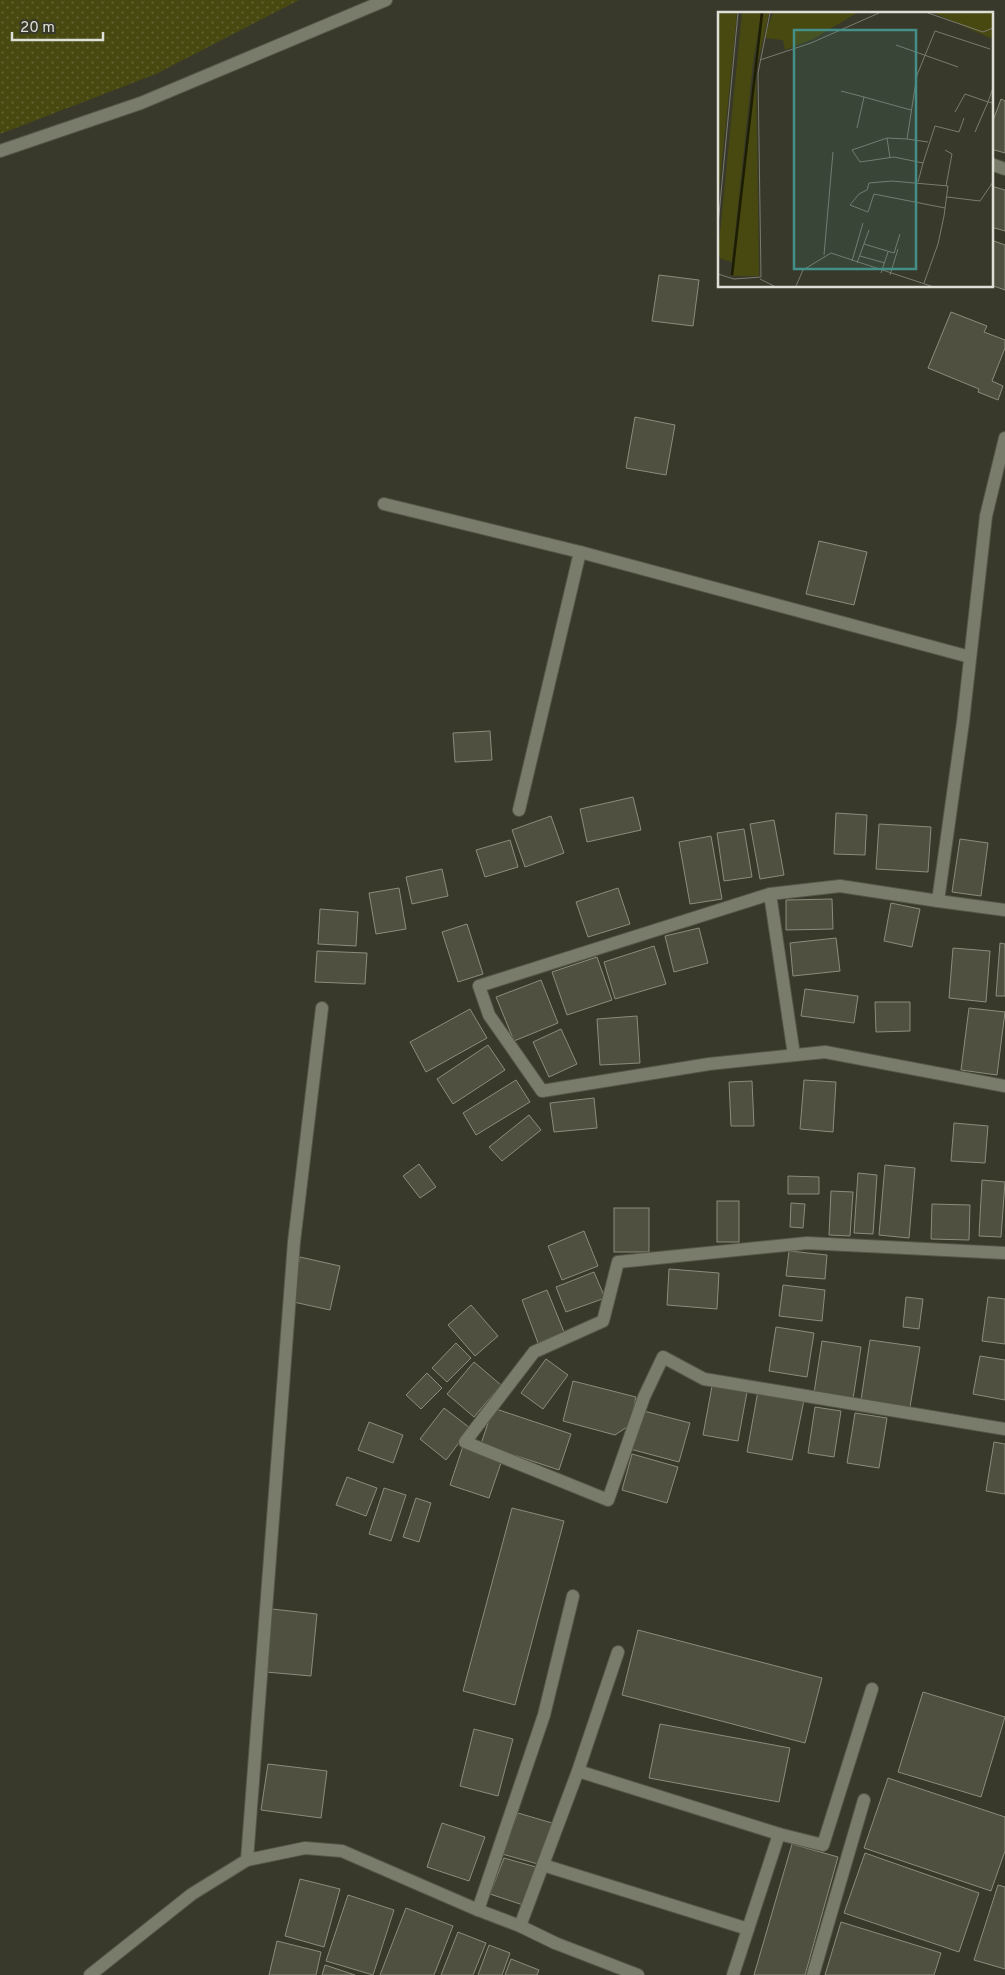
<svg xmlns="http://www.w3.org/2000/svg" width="1005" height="1975" viewBox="0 0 1005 1975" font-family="Overpass,sans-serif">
  <defs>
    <pattern id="grass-dots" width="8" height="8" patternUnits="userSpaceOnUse" patternTransform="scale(1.25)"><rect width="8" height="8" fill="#484911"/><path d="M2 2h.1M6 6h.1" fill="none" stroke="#626333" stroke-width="1.8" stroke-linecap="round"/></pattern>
  </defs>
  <rect width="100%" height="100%" fill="#38392a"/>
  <path fill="url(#grass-dots)" d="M0 0H299L156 74 0 134Z"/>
  <g fill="#4f5040" stroke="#8b8c7b">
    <path d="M1001 99 1005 101V153L991 149V126Z"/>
    <path d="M991 186 1005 190V231L991 227Z"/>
    <path d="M991 240 1005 245V290L991 285Z"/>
    <path d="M659 275 699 280 693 326 652 321Z"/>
    <path d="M951 312 987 326 984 332 1005 340V348L992 381 1003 386 998 400 978 392 979 389 928 368Z"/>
    <path d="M635 417 675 425 666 475 626 468Z"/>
    <path d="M819 541 867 552 854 605 806 594Z"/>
    <path d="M490 731 492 760 455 762 453 733Z"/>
    <path d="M633 797 641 830 587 842 580 809Z"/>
    <path d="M836 813 867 815 865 855 834 854Z"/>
    <path d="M551 816 564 853 525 867 512 830Z"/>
    <path d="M774 820 784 875 760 879 750 824Z"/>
    <path d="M879 824 931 827 928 872 876 869Z"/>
    <path d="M744 829 752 877 724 881 717 833Z"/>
    <path d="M711 836 722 899 690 904 679 842Z"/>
    <path d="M960 839 988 843 981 896 952 892Z"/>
    <path d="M510 840 518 867 485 877 476 850Z"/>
    <path d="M442 869 448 896 412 904 406 877Z"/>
    <path d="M399 888 406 929 376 934 369 893Z"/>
    <path d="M618 888 630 924 588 937 576 902Z"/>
    <path d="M832 899 833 929 786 930V900Z"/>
    <path d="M891 903 920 909 912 947 884 941Z"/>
    <path d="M320 909 358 912 356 946 318 944Z"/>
    <path d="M467 924 483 974 458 982 442 932Z"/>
    <path d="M699 928 708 963 674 972 665 936Z"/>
    <path d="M836 938 840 971 793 976 790 943Z"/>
    <path d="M1000 943 1005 944V996H996Z"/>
    <path d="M654 946 666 984 615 999 604 962Z"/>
    <path d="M953 948 990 951 986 1002 949 998Z"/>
    <path d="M317 951 367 953 365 984 315 982Z"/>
    <path d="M597 957 612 1000 567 1015 552 972Z"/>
    <path d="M541 980 558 1023 514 1041 496 997Z"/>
    <path d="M805 989 858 996 854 1023 801 1016Z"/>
    <path d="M875 1002H910V1031L876 1032Z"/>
    <path d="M969 1008 1005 1012 997 1075 961 1070Z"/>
    <path d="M470 1009 487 1038 426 1072 410 1042Z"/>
    <path d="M637 1016 640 1063 600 1065 597 1019Z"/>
    <path d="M561 1029 577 1064 549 1077 533 1042Z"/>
    <path d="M488 1045 505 1070 453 1104 437 1079Z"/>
    <path d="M516 1080 530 1102 476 1135 463 1113Z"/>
    <path d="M804 1080 836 1082 833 1132 800 1129Z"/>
    <path d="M752 1081 754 1126H731L729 1082Z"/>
    <path d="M594 1098 597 1128 554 1132 550 1103Z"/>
    <path d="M529 1115 541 1130 502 1161 489 1147Z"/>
    <path d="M954 1123 988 1126 985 1163 951 1161Z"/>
    <path d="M419 1164 436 1187 420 1198 403 1176Z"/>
    <path d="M885 1165 915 1168 909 1238 879 1235Z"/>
    <path d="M858 1173 877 1175 873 1234 854 1233Z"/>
    <path d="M788 1176 819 1177V1194H788Z"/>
    <path d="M982 1180 1005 1182 1001 1237 979 1236Z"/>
    <path d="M831 1191 853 1192 850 1236 829 1235Z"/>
    <rect x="717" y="1201" width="22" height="41"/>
    <path d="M791 1203 805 1204 803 1228 790 1227Z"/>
    <path d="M932 1204 970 1205 969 1240 931 1239Z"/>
    <rect x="614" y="1208" width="35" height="44"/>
    <path d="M584 1231 598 1266 562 1280 548 1246Z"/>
    <path d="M789 1251 827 1255 825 1279 786 1276Z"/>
    <path d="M300 1257 340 1266 330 1310 289 1301Z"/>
    <path d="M669 1269 719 1273 717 1309 667 1305Z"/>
    <path d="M594 1272 605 1298 566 1312 556 1287Z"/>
    <path d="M783 1285 825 1290 822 1321 779 1316Z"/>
    <path d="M547 1290 564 1332 538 1343 522 1300Z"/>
    <path d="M906 1297 923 1299 919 1329 903 1327Z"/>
    <path d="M988 1297 1005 1299V1344L982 1341Z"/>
    <path d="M471 1305 498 1336 475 1356 448 1325Z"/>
    <path d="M776 1327 814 1333 807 1377 769 1371Z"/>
    <path d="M870 1340 920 1347 910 1407 861 1400Z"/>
    <path d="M822 1341 861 1347 853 1399 814 1393Z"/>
    <path d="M456 1343 471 1358 447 1382 432 1368Z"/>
    <path d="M980 1356 1005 1360V1400L973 1394Z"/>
    <path d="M546 1359 568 1375 543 1409 521 1393Z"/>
    <path d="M474 1362 501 1385 474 1417 447 1394Z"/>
    <path d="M427 1373 442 1388 421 1409 406 1395Z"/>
    <path d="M573 1381 636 1397 630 1425 615 1435 563 1421Z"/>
    <path d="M712 1386 747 1392 738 1441 703 1435Z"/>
    <path d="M758 1391 804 1400 792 1460 747 1452Z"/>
    <path d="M815 1407 841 1411 834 1457 808 1453Z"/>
    <path d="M444 1408 470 1428 446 1460 420 1439Z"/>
    <path d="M493 1408 571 1434 559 1470 481 1444Z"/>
    <path d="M640 1410 690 1423 679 1462 630 1449Z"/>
    <path d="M855 1413 887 1418 879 1468 847 1463Z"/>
    <path d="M369 1422 403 1435 393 1463 358 1450Z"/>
    <path d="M994 1442 1005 1444V1494L986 1491Z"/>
    <path d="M463 1446 502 1460 489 1498 450 1485Z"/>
    <path d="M632 1454 678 1467 667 1503 622 1490Z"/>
    <path d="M347 1477 377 1488 366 1516 336 1505Z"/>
    <path d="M384 1488 406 1495 391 1541 369 1534Z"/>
    <path d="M416 1498 431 1503 419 1542 403 1537Z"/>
    <path d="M512 1508 564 1521 515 1705 463 1691Z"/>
    <path d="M272 1609 317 1614 311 1676 266 1672Z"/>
    <path d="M638 1630 822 1678 805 1743 622 1695Z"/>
    <path d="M923 1692 1005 1717 981 1797 898 1772Z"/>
    <path d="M660 1724 790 1748 779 1802 649 1778Z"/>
    <path d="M474 1729 513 1739 498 1796 460 1786Z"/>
    <path d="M268 1764 327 1771 321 1818 261 1810Z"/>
    <path d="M888 1778 1005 1817V1851L991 1891 864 1848Z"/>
    <path d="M518 1813 552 1823 538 1864 502 1854Z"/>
    <path d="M442 1823 485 1837 469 1881 427 1867Z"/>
    <path d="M792 1844 838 1857 805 1975H754Z"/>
    <path d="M865 1853 979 1893 959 1952 844 1913Z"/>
    <path d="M504 1858 536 1867 523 1905 490 1894Z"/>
    <path d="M300 1879 340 1889 324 1947 285 1936Z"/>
    <path d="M998 1885 1005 1887V1969L974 1960Z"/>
    <path d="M348 1895 394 1910 373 1975 326 1961Z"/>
    <path d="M406 1908 453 1926 434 1975H380Z"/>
    <path d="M841 1922 941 1953 934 1975H825Z"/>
    <path d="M458 1932 486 1943 473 1975H441Z"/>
    <path d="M277 1941 321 1952 316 1975H269Z"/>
    <path d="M489 1945 510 1953 502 1975H478Z"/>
    <path d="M511 1959 539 1970 537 1975H505Z"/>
    <path d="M325 1965 355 1975H322Z"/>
  </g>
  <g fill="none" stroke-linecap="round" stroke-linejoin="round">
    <g stroke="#555549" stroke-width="14">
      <g id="minor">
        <path d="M0 151 141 103 386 0"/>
        <path d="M991 164 1005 169"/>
        <path d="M1005 438 986 516 963 722 938 901 1005 910"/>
        <path d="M384 504 580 552"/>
        <path d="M519 810 580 552 970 657"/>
        <path d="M770 894 840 886 938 901"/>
        <path d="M794 1055 770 894 479 986 489 1015 542 1091 709 1064 825 1052 1005 1086"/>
        <path d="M1005 1253 807 1243 618 1262 603 1321 534 1352 465 1442 608 1500 644 1397 663 1357 704 1379 1005 1429"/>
        <path d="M578 1771 779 1834 823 1845 872 1689"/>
        <path d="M247 1860 294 1242 322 1008"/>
        <path d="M543 1865 748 1929"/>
        <path d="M478 1910 544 1715 573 1596"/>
        <path d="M520 1926 578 1771 618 1652"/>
        <path d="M90 1975 192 1894 247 1860 305 1848 342 1851 478 1910 520 1926 555 1943 638 1975"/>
        <path d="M733 1975 779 1834"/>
        <path d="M813 1975 864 1800"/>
      </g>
    </g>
    <use href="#minor" stroke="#7a7c6b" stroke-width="12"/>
  </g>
  <g transform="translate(718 12)">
    <rect width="275" height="275" fill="#38392a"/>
    <path d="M0 1H19L0 188ZM24 1H43L35 51 14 250 3 247 0 241ZM45 1H51L38 59 41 264H15L38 47ZM55 1H139L95 27 67 38 65 28 46 26ZM216 1H275V23L272 26Z" fill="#484911"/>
    <path fill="none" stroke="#1c1d01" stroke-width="2.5" d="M14 263 44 1"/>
    <path fill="none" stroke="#7a7b6f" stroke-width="1" d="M210 1 265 20 275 16M178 33 240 55M42 48 93 31 161 1M123 79 146 85M237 100 247 82 270 90 275 76M139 116 146 85 193 98M257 120 270 90 275 91M169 126 189 127M210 130 189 127 199 63 217 19 272 37M227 138 234 142 228 174M172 146 169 126 134 138 142 150 176 145 205 151 200 170M205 151 217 114 241 120 246 106M229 185 262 189 275 170M0 213 20 1M146 232 176 241 182 222M106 243 115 140M142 244 167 251M134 249 145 211M139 251 151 218M163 261 170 240M0 262 16 267 43 265 40 61 52 1M172 263 180 237M42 267 56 274M206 271 220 232 226 204 230 174 174 169 151 171 149 178 141 182 132 193 150 200 156 182 227 196M78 274 85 258 113 241 213 274"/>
    <path fill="#439088" fill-opacity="0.15" stroke="#439088" stroke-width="2.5" d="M76 18H198V257H76Z"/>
    <rect width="275" height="275" fill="none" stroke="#dedfd6" stroke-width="2.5"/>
  </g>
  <path d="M12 32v8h91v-8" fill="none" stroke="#dedfd6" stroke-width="2.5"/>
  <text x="20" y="32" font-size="15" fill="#dedfd6" stroke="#38392a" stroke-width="4" paint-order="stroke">20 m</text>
</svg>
